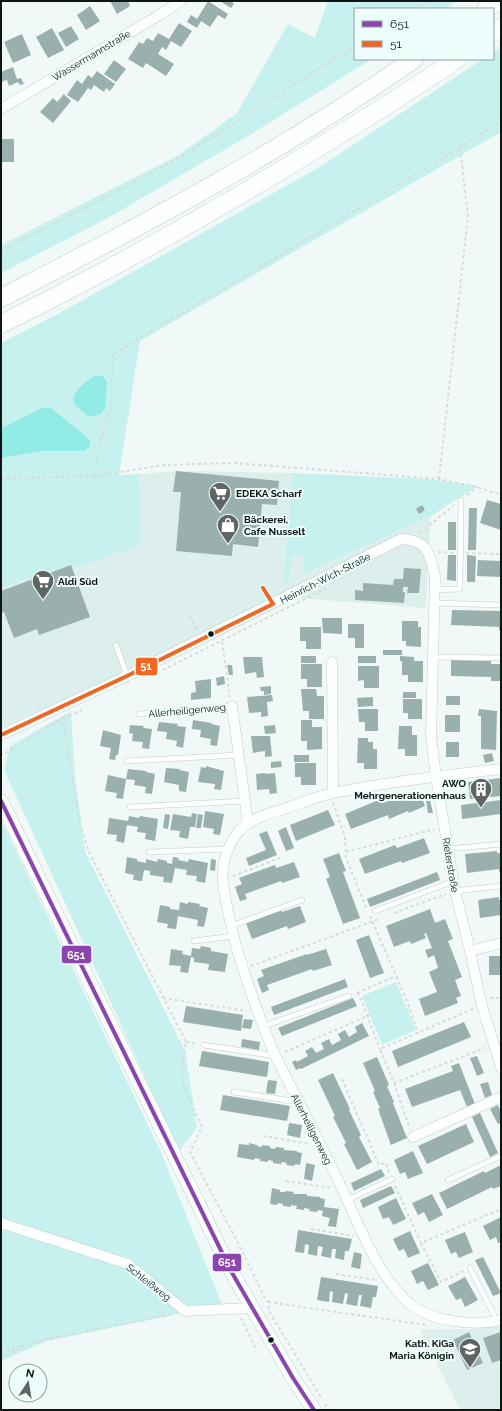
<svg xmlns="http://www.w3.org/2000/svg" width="502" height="1411" viewBox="0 0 502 1411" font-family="Raleway,sans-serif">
  <rect width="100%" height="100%" fill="#f0f9f8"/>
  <g fill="#ddefed">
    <path d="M176 471 293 473 283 584 289 581 291 554 304 556 302 575 431 516 426 608 297 598 120 674 1 729V588L73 563 74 568 136 547H140L141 540 139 474Z"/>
    <path d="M501 1325V1410H460L420 1329H478Z"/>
  </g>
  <g fill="#c7f1ee">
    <path d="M328 1H457L446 9H355V59H372L248 136 108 218 1 273V245L179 155 237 113 288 24 315 38Z"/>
    <path d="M501 47V132L140 341 119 475 139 474 141 540 140 547H136L74 568 72 564 1 588V458L42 451H84L42 408 1 428V343L58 314 318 168 483 59H493V52Z"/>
    <path d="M293 473 428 479 477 486 431 516 302 575 304 556 292 555 289 581 283 584Z"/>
    <path d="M71 711 75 777 85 852 185 1051 197 1127 179 1151 4 770 10 746Z"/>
    <path d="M1 820 161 1152 222 1305 47 1341 1 1361Z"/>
    <path d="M396 982 416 1030 382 1045 362 996Z"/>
  </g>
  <g fill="#92ebe5">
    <path d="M96 375 104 377 107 383 105 409 100 414 90 417C86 414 81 411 77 407 66 394 87 381 96 375Z"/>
    <path d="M42 408H51L90 440V446L84 451H42L1 458V428Z"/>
  </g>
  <g fill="#99b0ae">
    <path d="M110 1H128L130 6 117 14Z"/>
    <path d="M208 1 228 14 225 19 218 15 210 27 201 21 197 28 187 22 191 15 197 19Z"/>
    <path d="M220 1H232V2L234 4 231 8Z"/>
    <path d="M90 6 100 21 86 30 77 15Z"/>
    <path d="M179 23 192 31 181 47 171 41 166 50 162 47 158 54 174 64 166 76 146 63 143 68 128 59 139 42 143 44 147 38 153 41 158 33 169 39Z"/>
    <path d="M71 26 79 39 66 47 58 33Z"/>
    <path d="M52 28 64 50 48 58 36 37Z"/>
    <path d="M22 34 31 55 13 63 4 42Z"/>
    <path d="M114 60 126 69 116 82 104 74Z"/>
    <path d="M13 67 17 79 21 78 24 84 20 85 18 82 9 86 7 80 1 82V72Z"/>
    <path d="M97 71 115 84 110 91 106 88 104 92 94 85 91 90 88 88 78 102 67 95 77 80 82 84 88 75 92 78Z"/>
    <path d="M64 94 71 101 53 123 40 112 53 98 57 102Z"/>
    <rect x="1" y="139" width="13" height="23"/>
    <path d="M176 471 279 481 277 505 262 504 258 547 233 544 232 556 176 551 181 492H173Z"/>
    <path d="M487 500 501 504V530L480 523Z"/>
    <path d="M422 505 425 510 419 514 416 509Z"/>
    <path d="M469 508H477L476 550H468Z"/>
    <rect x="448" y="522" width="8" height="28"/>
    <path d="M448 555H456V581L447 580Z"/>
    <path d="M467 555 476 556 475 582H467Z"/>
    <path d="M478 560 501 561V577L477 576Z"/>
    <path d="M71 565 90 617 39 635 37 629 14 638 4 612 1 613V591Z"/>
    <path d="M404 568 421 569 419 593H407L408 587H403V592H405L404 603 355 600V590L363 591V583L393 585 394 579H403Z"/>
    <path d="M452 610 500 611V613H501V630H499V627L451 625Z"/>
    <path d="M322 618H342V634L323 633Z"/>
    <path d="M402 621H418V627H421V647L406 646V641H402Z"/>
    <path d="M348 624H364V648H355V638H348Z"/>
    <path d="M300 627H321V649H306V641H300Z"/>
    <rect x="383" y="650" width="19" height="5"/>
    <rect x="301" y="656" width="15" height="7"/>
    <rect x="358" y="656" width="18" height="7"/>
    <path d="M400 656 414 657V661H423V682H408V675H402V661H400Z"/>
    <path d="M243 657H262L264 677 257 678 256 672 245 674Z"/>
    <path d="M451 660 491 661V664H501V681H491V677L451 676Z"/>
    <path d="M301 664H322V687H307V679H301Z"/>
    <path d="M227 665H232L233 675H229Z"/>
    <path d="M358 666H379V688H364V680L358 681Z"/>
    <path d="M224 676 225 684 217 686 216 678Z"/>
    <path d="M211 679V698L191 700V693L196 692 195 681Z"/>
    <path d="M271 686V694L264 695V691H261L260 687Z"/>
    <path d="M301 689H316L317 696H309H324V719H309V711H303Z"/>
    <rect x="403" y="692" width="13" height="6"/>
    <path d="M272 695 273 701 267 702 268 716 261 717V712L249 713 247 697Z"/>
    <rect x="446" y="696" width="14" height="9"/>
    <path d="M373 697V706L358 707 357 698Z"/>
    <path d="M403 699H422V719H408V713H403Z"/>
    <path d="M358 709H378V731H365V722H359Z"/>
    <path d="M479 709 497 711 496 750 481 749V716H478Z"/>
    <rect x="445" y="715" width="15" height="17"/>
    <path d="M193 720 212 723 211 724 220 726 217 746 210 745 211 739 200 737 201 730 192 729Z"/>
    <path d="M301 720H312V727H322V749L307 750V741H301Z"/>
    <path d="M159 722 178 724 177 726 186 727 183 748 176 746 177 741 166 739 167 732 157 731Z"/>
    <path d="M130 725 144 726 143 728 152 729 149 749 142 748 143 742 132 741 133 734 129 733Z"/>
    <path d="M275 725 276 733 265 734 264 726Z"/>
    <path d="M399 726H412V735H417V756H405V749H398Z"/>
    <path d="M103 730 121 735 118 755H116L115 760 109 759 111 748 100 746Z"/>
    <path d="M251 736H270L272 756 265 757V751L253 753Z"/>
    <path d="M358 738H368V742H373V749H377V769H364V763H357Z"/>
    <rect x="446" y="742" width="13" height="15"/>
    <path d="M492 753 494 761 485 763 483 755Z"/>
    <rect x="294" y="755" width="15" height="7"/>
    <path d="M281 761 282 767 271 768V762Z"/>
    <path d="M295 763H316V785H301V777H295Z"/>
    <path d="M206 766 224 771 221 790 214 789 215 784 198 782 201 767 206 768Z"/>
    <path d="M166 768 180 769 179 770 189 772 186 792 179 791V785L164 782Z"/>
    <path d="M128 769 146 771V772L155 774 152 794 145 793 146 787 134 785 135 780 126 779Z"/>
    <path d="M265 773V774L275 773 277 793 270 794 269 789 257 790 256 774Z"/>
    <path d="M108 775 126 779 123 799 116 798 117 793 105 791Z"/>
    <path d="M501 778V796L470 799 468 782Z"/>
    <path d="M420 793 425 806 409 813 408 811 389 819 388 815 351 829 345 814 381 799 383 803 401 796 402 798Z"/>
    <path d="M430 800 433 813H428L426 801Z"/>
    <path d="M501 800V814L462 819 461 805Z"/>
    <path d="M328 810 335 825 296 841 290 825Z"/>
    <path d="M205 811 224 814 220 835 213 834 214 829 203 827Z"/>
    <path d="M192 813 197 814 195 827H190L188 839 179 837 180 831 170 830 173 814 191 817Z"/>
    <path d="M165 814 170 815 168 829 163 828Z"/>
    <path d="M198 814 203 815 201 828H196Z"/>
    <path d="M129 816 139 818 140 816 158 819 155 841 145 839 146 833 137 832 138 827 127 825 124 843 116 841 117 835 107 834 109 818 128 821Z"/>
    <path d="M286 827 294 848 286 851 278 831Z"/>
    <path d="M267 831 277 855 249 866 246 858 266 850 259 834Z"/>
    <path d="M424 838 430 853 402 863 401 861 365 874 359 859 395 845 397 848Z"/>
    <path d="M497 851V853H501V872H499V869L467 873 465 854Z"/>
    <path d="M339 853 346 871 343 872 360 918 343 924 326 879 330 877 323 859Z"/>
    <path d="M127 857 137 859V861L146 863V859L157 862 158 859 167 861V863L172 864 173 857 179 858 178 860 188 862 189 859 208 863 205 883 196 881 197 876 186 875 187 870 175 868 172 883 163 882 164 877 150 875V871L144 870 142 881 133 880 134 875 125 873Z"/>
    <path d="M211 859 216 860 215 871 210 870Z"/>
    <path d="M294 862 300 877 282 883 281 881 245 894 247 899 240 901 235 887 242 884 239 878 275 865 276 868Z"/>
    <path d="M437 872 440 880 370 907 367 899Z"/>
    <path d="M499 897V900H501V915L480 918 478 900Z"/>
    <path d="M180 902 188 904V902L200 904 199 906 208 908 204 927 197 926 198 920 178 916 176 929 167 928 168 924 157 922 160 905 170 907V909L179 910Z"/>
    <path d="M300 906 306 922 288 929 287 926 252 939 246 923 281 910 282 912Z"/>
    <path d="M430 909 435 923 445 919 453 939 448 941 462 977 455 980 461 996 456 998 458 1003 425 1016 419 999 437 992 429 972 438 968 434 955 428 958 425 950 432 948 426 933 424 934 426 938 411 944 410 941 394 947 386 926Z"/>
    <path d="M369 935 384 973 370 978 356 940Z"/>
    <path d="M201 946 211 948V951L228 954 225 972 208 970 209 964 194 962V958L191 957 188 973 180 972 181 966 169 965 171 949 183 951 182 954 191 956 192 948 200 949Z"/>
    <path d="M326 949 332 965 313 971 312 969 267 985 269 990 262 993 257 979 264 976 261 970 307 954V955Z"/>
    <rect x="489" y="956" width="12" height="19"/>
    <path d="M345 979 348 987 274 1015 271 1007Z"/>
    <path d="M353 998 357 1006 282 1036 278 1028Z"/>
    <path d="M186 1006 243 1015 241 1031 183 1022Z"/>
    <path d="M244 1019 253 1020 251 1029 242 1028Z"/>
    <path d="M464 1022 471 1037 398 1067 392 1051Z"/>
    <path d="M362 1023 369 1036 301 1069 300 1068 296 1070 292 1062 296 1060 297 1062 308 1056 305 1051 312 1047 316 1053 324 1049 321 1043 329 1039 332 1045 341 1040 338 1034 345 1030 349 1037 357 1032 355 1027Z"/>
    <path d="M242 1039 260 1042 259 1050 241 1047Z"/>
    <path d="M202 1051 269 1062 267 1077 199 1066Z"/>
    <path d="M477 1056 484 1073 477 1076 470 1058Z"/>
    <path d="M377 1057 389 1085 387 1086 394 1102 393 1103 407 1138 391 1145 378 1109 380 1108 373 1092 375 1091 363 1063Z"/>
    <path d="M459 1063 475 1104 467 1107 460 1090 412 1107 405 1089 453 1071 451 1066Z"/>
    <path d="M333 1073 350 1109 349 1110 361 1135 359 1137 372 1162 357 1170 344 1144 346 1143 333 1117 335 1116 318 1080Z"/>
    <path d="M268 1080 277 1081 275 1094 266 1093Z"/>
    <path d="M488 1082 492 1095 485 1098 480 1084Z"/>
    <path d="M223 1095 290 1106 287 1121 220 1110Z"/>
    <path d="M498 1105 501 1112V1123L498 1124 490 1109Z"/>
    <path d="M480 1113 498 1153 490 1157 472 1117Z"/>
    <path d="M289 1123 302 1125 300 1138 287 1135Z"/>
    <path d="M466 1124 474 1142 427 1164 418 1146Z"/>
    <path d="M249 1143 257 1145V1146L262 1147V1145L270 1146V1148L275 1149 276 1147 284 1148V1150L297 1151V1152L302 1153 300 1165 295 1164 294 1166 286 1165 287 1163 282 1162 281 1164 273 1163V1161L268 1160V1162L260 1161V1159L255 1158 254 1160 237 1157 239 1144 249 1145Z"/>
    <path d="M413 1151 423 1173 408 1179 405 1172 400 1174 394 1160Z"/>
    <path d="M306 1163 315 1165 312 1181 304 1179Z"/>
    <path d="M501 1165V1186L493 1189 492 1187 447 1209 439 1193 484 1171 485 1173Z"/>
    <path d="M381 1169 385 1176 354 1191 351 1183Z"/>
    <path d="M391 1186 395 1193 363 1208 360 1200Z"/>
    <path d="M272 1188 280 1190V1192H285L286 1191 294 1192 293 1194H307V1196L320 1197V1198L325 1199 324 1207 339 1209 336 1227 328 1226 330 1218 322 1216 323 1211 318 1210 317 1212 309 1211 310 1209 304 1208V1210L296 1209 297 1206 291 1205V1207L283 1206V1204L278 1203 277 1205 270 1204Z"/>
    <path d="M432 1194 443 1215 429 1222 424 1212 418 1215 412 1203Z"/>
    <path d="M396 1198 406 1219 393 1225 389 1217 383 1219 378 1207Z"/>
    <path d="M501 1217V1242L498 1243 496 1237 490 1240 483 1226Z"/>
    <path d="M298 1230 352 1239 349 1251H345L344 1260 335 1258 336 1249H332L331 1258 321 1256 323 1247 318 1246 317 1256 308 1254 309 1245 305 1244 304 1253 295 1252Z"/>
    <path d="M410 1231 420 1253 408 1258 404 1249 399 1251 393 1239Z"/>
    <path d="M465 1232 473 1252 459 1258 456 1252 451 1254 445 1240Z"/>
    <path d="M354 1252 362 1254 360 1269 351 1267Z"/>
    <path d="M483 1257 501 1293 493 1296 475 1260Z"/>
    <path d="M428 1263 439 1285 428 1290 423 1281 417 1284 411 1271Z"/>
    <path d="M321 1277 378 1286 376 1297H373L371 1308 360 1306 362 1295H359L357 1306 346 1304 348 1294 345 1293 343 1304 332 1302 333 1292 330 1291 329 1302 317 1300Z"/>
    <path d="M465 1277 478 1300 465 1307 461 1298 456 1300 448 1286Z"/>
    <path d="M469 1332 483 1363 467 1370 453 1340Z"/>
    <path d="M501 1332V1360L492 1363 483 1338Z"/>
  </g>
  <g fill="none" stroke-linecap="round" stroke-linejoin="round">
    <g stroke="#c5cccb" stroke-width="6">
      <g id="lane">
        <path d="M263 588 273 604"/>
        <path d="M434 590 460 589 461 500"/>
        <path d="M434 603 501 605"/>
        <path d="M116 645 127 676"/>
        <path d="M433 657 501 658"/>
        <path d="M140 714 232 706"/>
        <path d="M127 761 239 755"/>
        <path d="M130 807 245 801"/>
        <path d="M447 849 501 844"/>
        <path d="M149 852 228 849"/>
        <path d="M455 891 501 886"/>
        <path d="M375 911 454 881"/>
        <path d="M231 926 302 900"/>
        <path d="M194 941 233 936"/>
        <path d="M264 1026 349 996"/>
        <path d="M204 1045 276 1056"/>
        <path d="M234 1092 298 1102"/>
        <path d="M448 1180 501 1156"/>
        <path d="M347 1200 392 1179"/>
        <path d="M470 1268 497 1321"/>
      </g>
    </g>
    <g stroke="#c5cccb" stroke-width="11">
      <g id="street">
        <path d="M1 109 161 14 181 1"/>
        <path d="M332 662 333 793"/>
        <path d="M232 706 248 823"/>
        <path d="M1 735 127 676 401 539C427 540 430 553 435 576L431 736 436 777 455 891 470 951 482 1006 501 1067"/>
        <path d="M501 769C445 775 388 782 333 793 318 796 302 803 287 808 270 813 251 818 239 831 228 845 221 864 223 881 225 903 231 925 236 946 247 983 260 1020 275 1055 282 1070 290 1085 297 1099 313 1129 329 1160 343 1191 361 1229 378 1277 411 1305 433 1322 475 1326 501 1320"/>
        <path d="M470 951 501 943"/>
        <path d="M413 1137 501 1097"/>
        <path d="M1 1223 128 1264 185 1311 252 1308"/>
      </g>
    </g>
    <g stroke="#c5cccb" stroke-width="15">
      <path id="secondary" d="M1 801 231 1271 293 1378 314 1410"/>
    </g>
    <g stroke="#c5cccb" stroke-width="19">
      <g id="highway">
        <path d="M486 9 497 1"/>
        <path d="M493 33 501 28"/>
        <path d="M1 298C142 226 284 150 414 59"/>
        <path d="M1 324C105 273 207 216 306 155 357 124 408 93 457 59"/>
      </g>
    </g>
    <g stroke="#d8dada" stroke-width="2" stroke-dasharray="3 3" stroke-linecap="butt">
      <path d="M415 9 427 1"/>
      <path d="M1 251 128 186 192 150 315 71 355 47"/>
      <path d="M95 476 100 441 111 407 113 354 460 148 501 121"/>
      <path d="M1 479 95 476 164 465 234 463 439 479 477 487 501 495"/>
      <path d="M439 479 468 216 460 148"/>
      <path d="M467 495 477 487"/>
      <path d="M420 533 454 505"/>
      <path d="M438 552 454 553"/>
      <path d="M466 553 501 554"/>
      <path d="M190 616 197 631"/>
      <path d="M222 642 230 697"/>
      <path d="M163 670 327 588"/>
      <path d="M63 718 82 710"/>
      <path d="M1 753 2 755 63 718 80 824 89 852 186 1042 182 1065 183 1085 202 1127 190 1152 237 1241 264 1296 268 1302 269 1311 322 1399"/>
      <path d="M333 803 345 837 346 858 367 910"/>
      <path d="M346 852 435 829"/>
      <path d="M233 876 280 858"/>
      <path d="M394 913 446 894"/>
      <path d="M370 916 407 1001 418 1033"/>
      <path d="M251 966 379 919"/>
      <path d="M358 992 380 1049"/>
      <path d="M357 993 396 976"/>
      <path d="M163 998 247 1011"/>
      <path d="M490 998H501"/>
      <path d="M473 1009 380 1049 394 1083 485 1048"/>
      <path d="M186 1042 197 1044"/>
      <path d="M285 1052 370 1015"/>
      <path d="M342 1079 379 1165 386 1163 389 1173"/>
      <path d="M394 1083 410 1129"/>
      <path d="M263 1136 309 1144"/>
      <path d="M286 1181 332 1188"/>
      <path d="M395 1186 421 1243 501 1209"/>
      <path d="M311 1229 354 1236"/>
      <path d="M421 1243 441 1282 464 1271"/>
      <path d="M336 1274 376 1280"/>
      <path d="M268 1302 426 1325"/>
      <path d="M241 1318 256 1349"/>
      <path d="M1 1354 20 1346"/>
      <path d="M1 1359 29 1343 172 1314"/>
      <path d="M325 1404 329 1410"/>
    </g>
    <use href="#lane" stroke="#fdfefe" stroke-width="5"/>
    <use href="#street" stroke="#fdfefe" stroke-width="10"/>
    <use href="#secondary" stroke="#fdfefe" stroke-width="14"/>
    <use href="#highway" stroke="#fdfefe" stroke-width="18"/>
    <g stroke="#ecfdfb" stroke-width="7">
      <path id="bus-1" d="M1 801 231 1271 293 1378 314 1410"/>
    </g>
    <g stroke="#ecfdfb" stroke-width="7">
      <path id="bus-2" d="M1 735 127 676 273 604 263 588"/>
    </g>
    <use href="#bus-1" stroke="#8e44ad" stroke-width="4"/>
    <use href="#bus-2" stroke="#f26522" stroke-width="4"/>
  </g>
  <defs>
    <g id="supermarket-pin" transform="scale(1.15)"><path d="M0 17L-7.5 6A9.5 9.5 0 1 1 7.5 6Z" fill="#5e6564" stroke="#ecfdfb"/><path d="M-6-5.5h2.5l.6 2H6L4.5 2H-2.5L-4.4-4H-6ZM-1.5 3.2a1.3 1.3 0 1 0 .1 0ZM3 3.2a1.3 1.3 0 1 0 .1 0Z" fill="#fff"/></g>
    <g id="shop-pin" transform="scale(1.15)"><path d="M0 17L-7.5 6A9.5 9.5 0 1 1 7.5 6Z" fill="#5e6564" stroke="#ecfdfb"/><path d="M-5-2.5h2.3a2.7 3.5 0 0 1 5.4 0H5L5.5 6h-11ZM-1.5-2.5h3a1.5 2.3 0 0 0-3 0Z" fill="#fff"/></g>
    <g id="building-pin" transform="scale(1.15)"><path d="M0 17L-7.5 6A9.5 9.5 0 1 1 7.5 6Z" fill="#5e6564" stroke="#ecfdfb"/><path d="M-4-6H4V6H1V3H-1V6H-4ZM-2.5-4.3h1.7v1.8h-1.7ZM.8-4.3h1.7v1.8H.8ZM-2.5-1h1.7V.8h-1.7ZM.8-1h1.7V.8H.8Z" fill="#fff"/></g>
    <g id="school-pin" transform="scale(1.15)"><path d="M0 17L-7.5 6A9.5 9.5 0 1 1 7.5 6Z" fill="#5e6564" stroke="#ecfdfb"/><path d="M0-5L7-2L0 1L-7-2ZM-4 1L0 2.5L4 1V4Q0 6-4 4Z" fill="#fff"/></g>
  </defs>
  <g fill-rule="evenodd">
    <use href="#supermarket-pin" x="220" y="493"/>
    <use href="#shop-pin" x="228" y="525"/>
    <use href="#supermarket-pin" x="43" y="581"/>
    <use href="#building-pin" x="481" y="789"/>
    <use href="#school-pin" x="470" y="1349"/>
  </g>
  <g fill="#0f1514" stroke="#ecfdfb" stroke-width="1.5">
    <circle cx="211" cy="634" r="3.5"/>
    <circle cx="271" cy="1340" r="3.5"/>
  </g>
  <g text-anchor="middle" stroke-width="4" stroke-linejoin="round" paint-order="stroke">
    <g font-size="10" fill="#0f1514" stroke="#ecfdfb">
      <text transform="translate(91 55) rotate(-31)" y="4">Wassermannstraße</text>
      <text transform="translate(325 578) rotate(-27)" y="4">Heinrich-Wich-Straße</text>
      <text transform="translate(187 710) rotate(-5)" y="4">Allerheiligenweg</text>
      <text transform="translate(451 865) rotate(80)" y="4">Rieterstraße</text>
      <text transform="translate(312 1129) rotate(63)" y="4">Allerheiligenweg</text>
      <text transform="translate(149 1282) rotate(38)" y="4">Schleißweg</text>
    </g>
    <g font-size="10" font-weight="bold" fill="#0f1514" stroke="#ecfdfb" text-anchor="start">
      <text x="236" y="497">EDEKA Scharf</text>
      <text x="244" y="523">Bäckerei,<tspan x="244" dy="12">Cafe Nusselt</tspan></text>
      <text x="58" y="585">Aldi Süd</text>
      <text x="466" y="787" text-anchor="end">AWO<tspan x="466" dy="12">Mehrgenerationenhaus</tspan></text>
      <text x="454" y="1347" text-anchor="end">Kath. KiGa<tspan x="454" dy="12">Maria Königin</tspan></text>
    </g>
  </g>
  <g stroke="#ecfdfb" stroke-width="1.5">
    <rect x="135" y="657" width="23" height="19" rx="4" fill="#f26522"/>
    <rect x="61" y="945" width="31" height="19" rx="4" fill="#8e44ad"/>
    <rect x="212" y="1253" width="30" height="19" rx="4" fill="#8e44ad"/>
  </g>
  <g font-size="11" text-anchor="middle" font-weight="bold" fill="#fff">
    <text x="146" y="670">51</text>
    <text x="76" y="959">651</text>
    <text x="227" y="1266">651</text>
  </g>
  <rect width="502" height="1411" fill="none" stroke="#0f1514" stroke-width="4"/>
  <rect x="354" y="8" width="140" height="52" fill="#ecfdfb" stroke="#94a09f"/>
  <rect x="362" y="21" width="20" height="6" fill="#8e44ad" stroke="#94a09f"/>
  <text x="390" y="28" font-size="12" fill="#0f1514">651</text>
  <rect x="362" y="41" width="20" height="6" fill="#f26522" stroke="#94a09f"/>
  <text x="390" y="48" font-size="12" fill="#0f1514">51</text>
  <g transform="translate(28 1383) rotate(12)"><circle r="19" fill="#ecfdfb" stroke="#94a09f"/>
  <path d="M0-3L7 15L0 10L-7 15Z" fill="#5e6564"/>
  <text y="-6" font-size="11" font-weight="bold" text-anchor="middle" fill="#0f1514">N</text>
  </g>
</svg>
